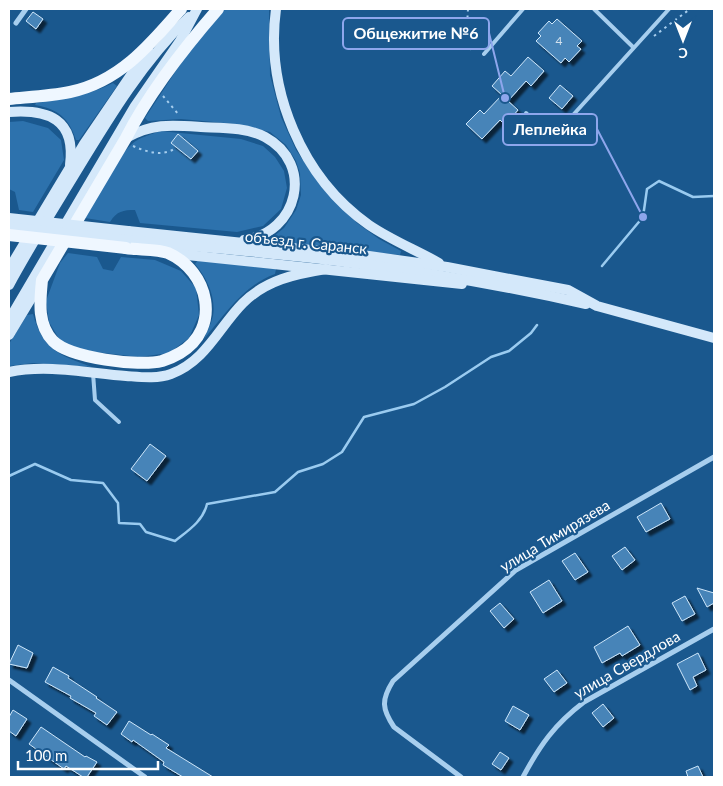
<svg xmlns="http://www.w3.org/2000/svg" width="723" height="786" viewBox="0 0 723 786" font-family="Lato,sans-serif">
  <defs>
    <filter id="shadow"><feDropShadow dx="4" dy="4" stdDeviation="1" flood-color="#0009"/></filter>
  </defs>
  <rect width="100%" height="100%" fill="#1a588e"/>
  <g fill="#2d72ad">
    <path d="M224 9H269L270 75 281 117 296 150 322 188 357 223 379 239 401 251 400 255 272 241 274 236 284 228 296 210 301 195 300 173 296 161 286 145 270 132 236 124 181 119 148 121 145 118 185 57Z"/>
    <path d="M113 83 117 86 79 140H76C69 118 58 109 35 105L36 103C63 99 89 95 113 83Z"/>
    <path d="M23 121 48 128 61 140 64 160 33 212 19 210 15 192 9 189V122Z"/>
    <path d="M160 131 241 139 263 146 275 157 284 171 287 188 281 209 263 226 237 232 140 223 135 210C123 210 117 211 110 222L85 218C96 199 115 158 132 144 140 137 150 135 160 131Z"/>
    <path d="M68 253 97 257 103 269 113 271 121 257 155 260 181 271 196 288 199 315 189 338 169 353 139 357 86 351 61 342 49 322 46 301 60 263Z"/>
    <path d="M198 260 276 269 275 274C243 286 226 313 204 339 207 332 211 324 213 316 216 297 207 278 195 264Z"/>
    <path d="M33 314C43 350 59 355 92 367L33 363 9 366V344L27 315Z"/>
  </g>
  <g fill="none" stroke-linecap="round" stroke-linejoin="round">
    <g stroke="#9acbf0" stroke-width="2.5">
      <path d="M602 266 643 217 647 189 659 181 693 197 714 196"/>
      <path d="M9 476 35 464 71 480 103 483 118 503 119 523 140 524 146 532 175 541C189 530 203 521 207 504L275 492 298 472 323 464 342 452 364 417 414 404 445 387 491 357 509 351 531 333 537 325"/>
    </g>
  </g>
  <g fill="#4784b8" stroke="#cde6fa" filter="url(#shadow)">
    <path d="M33 12 43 19 36 29 26 21Z"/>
    <path d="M557 19 582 41 577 46 581 49 569 62 565 58 561 63 536 41 541 36 538 33 549 21 552 24Z"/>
    <path d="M528 57 544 71 531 86 526 81 508 101 518 110 505 125 500 120 482 139 466 124 480 110 484 114 502 95 492 86 505 71 511 76Z"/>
    <path d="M560 85 573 96 562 109 549 98Z"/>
    <path d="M178 134 198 151 191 159 171 143Z"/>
    <path d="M150 444 166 456 147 481 131 469Z"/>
    <path d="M661 503 670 519 646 532 637 517Z"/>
    <path d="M625 547 635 560 622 570 612 556Z"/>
    <path d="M575 553 588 572 575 580 562 561Z"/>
    <path d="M549 580 562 601 543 613 530 592Z"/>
    <path d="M697 588 714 593V603L707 607Z"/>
    <path d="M685 596 695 614 682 621 672 603Z"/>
    <path d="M500 603 514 619 504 628 490 611Z"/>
    <path d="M628 626 640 645 622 656 620 653 602 663 594 647Z"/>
    <path d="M18 645 33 653 27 668 9 664Z"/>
    <path d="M698 653 706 670 693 677 697 686 690 690 677 664Z"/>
    <path d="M53 667 69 676 68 678 97 697 96 698 117 712 107 725 94 716 96 713 70 698 71 696 45 682Z"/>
    <path d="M557 670 567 683 554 692 544 679Z"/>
    <path d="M603 704 614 718 603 727 592 713Z"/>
    <path d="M513 706 529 715 520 730 505 721Z"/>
    <path d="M13 710 27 719 16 736 9 731V717Z"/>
    <path d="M129 721 151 735 152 734 169 745 166 748 213 777H183L163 765 164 762 133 740 132 742 121 734Z"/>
    <path d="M41 727 85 757 86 756 97 762 87 777H83L66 766 64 769 29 744Z"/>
    <path d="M500 752 509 758 501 770 492 764Z"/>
    <path d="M698 766 703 777H688L686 771Z"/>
  </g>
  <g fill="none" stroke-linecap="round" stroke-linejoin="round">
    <g stroke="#a7ceee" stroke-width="2" stroke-dasharray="2.5 4" stroke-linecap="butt">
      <path d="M468 9 467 25 471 50"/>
      <path d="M654 36 690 9"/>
      <path d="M163 96 179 115"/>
      <path d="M133 146C147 152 162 157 176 148"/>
    </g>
    <g stroke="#a7ceee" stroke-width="4">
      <path d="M594 9 633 47"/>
      <path d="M484 54 523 9"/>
      <path d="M526 113C540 126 544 133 564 125L669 9"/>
      <path d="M93 373 95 400 119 422"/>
    </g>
    <g stroke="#a7ceee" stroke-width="5">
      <path d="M16 23 26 9"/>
      <path d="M9 680 145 777"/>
      <path d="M461 777 394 727C382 709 381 700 393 681L516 570 714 457"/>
      <path d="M523 777C540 745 555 724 584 702L714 629"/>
    </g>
    <g stroke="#d4e8fa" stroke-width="10">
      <path d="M276 9C265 90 302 178 369 225 391 240 416 250 439 263"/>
      <path d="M9 112C48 109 76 119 70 165"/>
      <path d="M126 138C152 123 172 125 201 127 221 128 246 127 265 137 315 164 298 233 244 240"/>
      <path d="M128 231 369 256 447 267 568 290 597 306 714 338"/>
      <path d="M127 240C205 248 283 253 361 264 437 274 511 287 586 304"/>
      <path d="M168 253 462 284"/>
      <path d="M9 269 84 144 148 50"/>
      <path d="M9 285C29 248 51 213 73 177 107 121 142 62 189 17"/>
      <path d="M9 320 135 106 180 41 197 9"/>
      <path d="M9 335 41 282"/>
      <path d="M9 372C47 364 88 373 126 376 141 377 157 379 171 374 206 361 219 327 243 303 266 280 295 274 326 269"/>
    </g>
    <g stroke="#eff7ff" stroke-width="12">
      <path d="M9 99C29 97 50 96 70 92 119 82 150 45 181 9"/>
      <path d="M126 248C137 250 158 249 168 253 209 271 222 328 180 353 175 356 168 359 162 361 139 367 70 358 53 341 37 324 40 301 42 280L126 138C150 91 184 48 218 9"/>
    </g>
    <g stroke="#d4e8fa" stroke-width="10">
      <path d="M9 218 128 231"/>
      <path d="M9 227 127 240"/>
    </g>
    <path stroke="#eff7ff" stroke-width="12" d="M9 235 126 248"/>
  </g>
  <g text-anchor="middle" stroke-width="4.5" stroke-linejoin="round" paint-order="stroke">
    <g font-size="12" fill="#d1e0ed">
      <text x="559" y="45">4</text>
    </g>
    <g font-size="15" fill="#fff" stroke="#1a588e">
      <text transform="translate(306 243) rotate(6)" y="5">объезд г. Саранск</text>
      <text transform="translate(555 536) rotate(-31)" y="5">улица Тимирязева</text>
      <text transform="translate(627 665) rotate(-30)" y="5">улица Свердлова</text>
    </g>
  </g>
  <path fill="none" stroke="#8ea6ec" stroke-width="2" d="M505 98L489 33M643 217L597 129"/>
  <g fill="#8ea6ec" stroke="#1a588e" stroke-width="2">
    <circle cx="505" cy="98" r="5"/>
    <circle cx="643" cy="217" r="5"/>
  </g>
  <g fill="#1a588e" stroke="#8ea6ec" stroke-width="2">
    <rect x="343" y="18" width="146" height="31" rx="5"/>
    <rect x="503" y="114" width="94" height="31" rx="5"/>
  </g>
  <g font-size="16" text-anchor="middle" font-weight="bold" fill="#fff">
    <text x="416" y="39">Общежитие №6</text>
    <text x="550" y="135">Леплейка</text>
  </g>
  <rect width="723" height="786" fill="none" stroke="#ffffff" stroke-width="20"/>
  <g transform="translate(683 40) rotate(180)" stroke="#1a588e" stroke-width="4" paint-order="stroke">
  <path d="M0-4L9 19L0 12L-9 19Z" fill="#ffffff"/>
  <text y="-8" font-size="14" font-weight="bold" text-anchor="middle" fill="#ffffff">С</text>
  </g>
  <path d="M18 761v8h140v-8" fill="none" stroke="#ffffff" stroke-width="2.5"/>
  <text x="25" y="761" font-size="15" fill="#ffffff" stroke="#1a588e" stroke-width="4" paint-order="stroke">100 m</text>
</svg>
